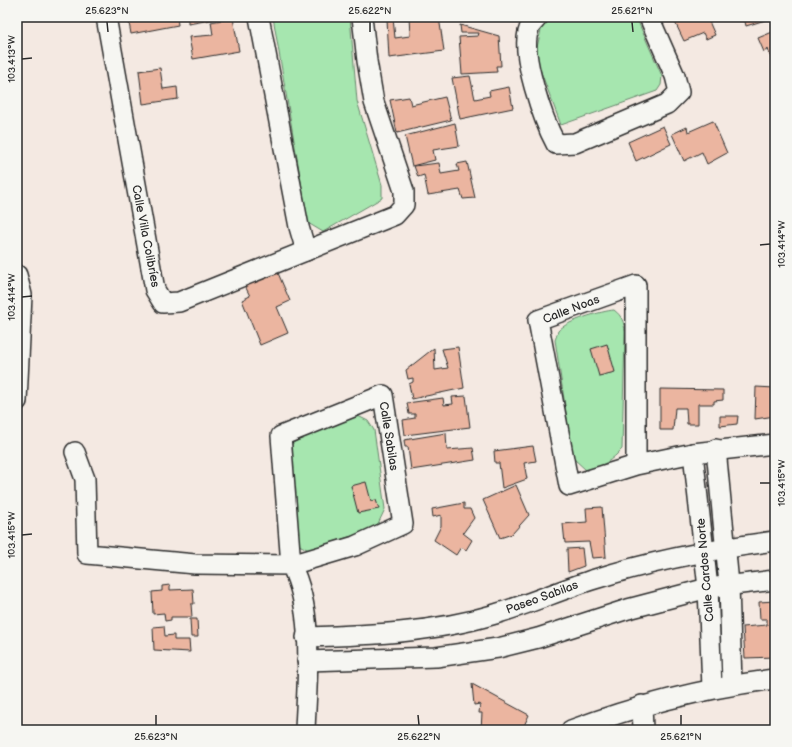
<svg xmlns="http://www.w3.org/2000/svg" width="792" height="747" viewBox="0 0 792 747" font-family="'Balsamiq Sans',sans-serif">
  <rect width="100%" height="100%" fill="#f4e9e2"/>
  <filter id="ink" filterUnits="userSpaceOnUse"><feTurbulence type="fractalNoise" baseFrequency=".025" numOctaves="2"/><feDisplacementMap in="SourceGraphic" scale="8" xChannelSelector="R" yChannelSelector="G"/><feConvolveMatrix kernelMatrix="1 2 1 2 8 2 1 2 1" color-interpolation-filters="sRGB"/></filter>
  <g filter="url(#ink)">
    <g fill="#a6e6af" stroke="#68886d">
      <path d="M273 17H350L357 101 382 185V198L323 232 308 223Z"/>
      <path d="M544 17H636L662 76 661 85 657 91 561 125 535 56Z"/>
      <path d="M614 310C622 316 624 322 625 332L622 449C612 460 602 467 587 471L573 458 555 340C556 338 557 334 558 331 566 321 602 311 614 310Z"/>
      <path d="M354 414 368 421 374 430 385 509 376 528 309 550 299 545 295 539 291 457 292 444 307 434Z"/>
    </g>
    <g fill="#ebb5a0" stroke="#2b2b2b">
      <path d="M128 17H177L178 25 131 34Z"/>
      <path d="M188 17H228L188 24Z"/>
      <path d="M409 17H439L444 51 389 58 387 19 393 18 395 38 410 36Z"/>
      <path d="M707 17 715 35 706 39 703 33 684 41 673 18Z"/>
      <path d="M744 17H775L746 26Z"/>
      <path d="M233 18 239 51 193 59 189 37 213 35 211 22Z"/>
      <path d="M460 25 499 36 501 66H496L497 72 462 74 459 37 478 36 479 33H461Z"/>
      <path d="M775 31V57L771 58 768 49 764 52 758 38Z"/>
      <path d="M160 68 163 89 177 87 178 99 143 104 139 71Z"/>
      <path d="M470 76 475 99 490 96 489 91 509 87 513 108 460 119 452 78Z"/>
      <path d="M409 97 411 105 445 97 451 120 397 133 390 100Z"/>
      <path d="M713 121 727 153 707 164 702 152 684 161 672 134 687 127 688 132Z"/>
      <path d="M455 123 459 146 433 150 435 160 412 166 405 136Z"/>
      <path d="M663 126 671 144 636 161 628 142Z"/>
      <path d="M467 162 475 198 463 199 460 190 428 195 424 175 418 177 414 166 439 163 441 174 459 171 457 164Z"/>
      <path d="M278 273 290 301 277 307 288 333 260 345 242 300 250 296 245 286Z"/>
      <path d="M607 344 615 372 599 376 591 349Z"/>
      <path d="M458 347 464 388 412 399 409 384 413 382V378L408 379 406 370 434 348 435 370 448 368 442 349Z"/>
      <path d="M756 387 775 388V416L755 419Z"/>
      <path d="M660 389 723 390V400L714 401V404H698V424H687L686 408H675L673 430H660Z"/>
      <path d="M466 396 470 427 405 435 403 420 415 418V414H409L407 403 443 398 444 405 453 404 452 397Z"/>
      <path d="M720 416H738L737 424 720 426Z"/>
      <path d="M446 433 447 450 473 448 475 460 411 470 408 447H405L404 440Z"/>
      <path d="M533 446 536 461 524 463 527 479 502 488 499 463H495L494 451Z"/>
      <path d="M366 482 371 501 376 500 379 509 358 513 351 486Z"/>
      <path d="M516 485 529 515 512 534 500 538 483 500Z"/>
      <path d="M464 503V509H470L474 518 463 533 472 540 466 550 461 547 456 555 434 540 441 526V515L433 517 432 509Z"/>
      <path d="M602 507 606 557 592 558 589 542 565 543 563 524 587 522 586 508Z"/>
      <path d="M582 548 584 566 568 572 567 549Z"/>
      <path d="M170 585V590L193 589 194 604H191L192 617H171V620L165 621 164 613 153 614 152 592 162 591V586Z"/>
      <path d="M775 601V657L745 658 743 627 767 625V619H760L759 602Z"/>
      <path d="M190 619H197L198 637H191Z"/>
      <path d="M164 626 165 636 174 635V640H189L190 652 154 650 153 627Z"/>
      <path d="M472 684 529 715 522 730H481L482 713H479L480 704 474 705Z"/>
    </g>
    <g fill="none" stroke-linecap="round" stroke-linejoin="round">
      <g stroke="#2b2b2b" stroke-width="22">
        <g id="street">
          <path d="M106 17 155 290 163 303 179 302 395 215 404 205V191L374 102 367 61 362 17"/>
          <path d="M259 17 299 227 306 251"/>
          <path d="M538 17C535 21 530 25 529 29 519 53 544 122 556 144L575 143 667 104 679 92 675 76 649 17"/>
          <path d="M17 275 22 295 17 401"/>
          <path d="M716 449 729 584 732 684"/>
          <path d="M75 452 85 479 87 554 195 564 291 565 355 546 403 524 383 395 281 436 291 565C315 612 307 679 305 730"/>
          <path d="M693 453 708 588 712 688"/>
          <path d="M636 465V285L538 320 569 486 636 465 693 453 775 444"/>
          <path d="M306 637C368 635 432 633 492 615 527 605 560 590 595 579 654 560 714 549 775 541"/>
          <path d="M307 661 436 657 498 648 538 638 628 609 708 588 775 580"/>
          <path d="M642 705 643 730"/>
          <path d="M571 730C637 705 705 688 775 679"/>
        </g>
      </g>
      <use href="#street" stroke="#f6f6f2" stroke-width="19"/>
    </g>
  </g>
  <path fill="none" stroke="#2b2b2b" stroke-width="1.5" d="M107 22 108 32M370 22V32M632 22 633 32M22 59 32 58M760 245 770 244M22 297 32 296M760 483H770M22 535 32 534M156 715V725M418 715 419 725M681 715V725"/>
  <g text-anchor="middle" stroke-width="4" stroke-linejoin="round" paint-order="stroke">
    <g font-size="12" fill="#2b2b2b" stroke="#f6f6f2">
      <text transform="translate(146 236) rotate(79)" y="4">Calle Villa Colibríes</text>
      <text transform="translate(571 309) rotate(-21)" y="4">Calle Noas</text>
      <text transform="translate(389 436) rotate(81)" y="4">Calle Sabilas</text>
      <text transform="translate(705 570) rotate(-95)" y="4">Calle Cardos Norte</text>
      <text transform="translate(542 597) rotate(-20)" y="4">Paseo Sabilas</text>
    </g>
  </g>
  <rect width="792" height="747" fill="none" stroke="#f6f6f2" stroke-width="44"/>
  <rect x="22" y="22" width="748" height="703" fill="none" stroke="#2b2b2b" stroke-width="1.5"/>
  <g font-size="10" text-anchor="middle" fill="#2b2b2b">
    <text x="107" y="14">25.623°N</text>
    <text x="370" y="14">25.622°N</text>
    <text x="632" y="14">25.621°N</text>
    <text transform="translate(11 59) rotate(-90)" y="4">103.413°W</text>
    <text transform="translate(781 244) rotate(-90)" y="4">103.414°W</text>
    <text transform="translate(11 297) rotate(-90)" y="4">103.414°W</text>
    <text transform="translate(781 483) rotate(-90)" y="4">103.415°W</text>
    <text transform="translate(11 535) rotate(-90)" y="4">103.415°W</text>
    <text x="156" y="740">25.623°N</text>
    <text x="419" y="740">25.622°N</text>
    <text x="681" y="740">25.621°N</text>
  </g>
</svg>
